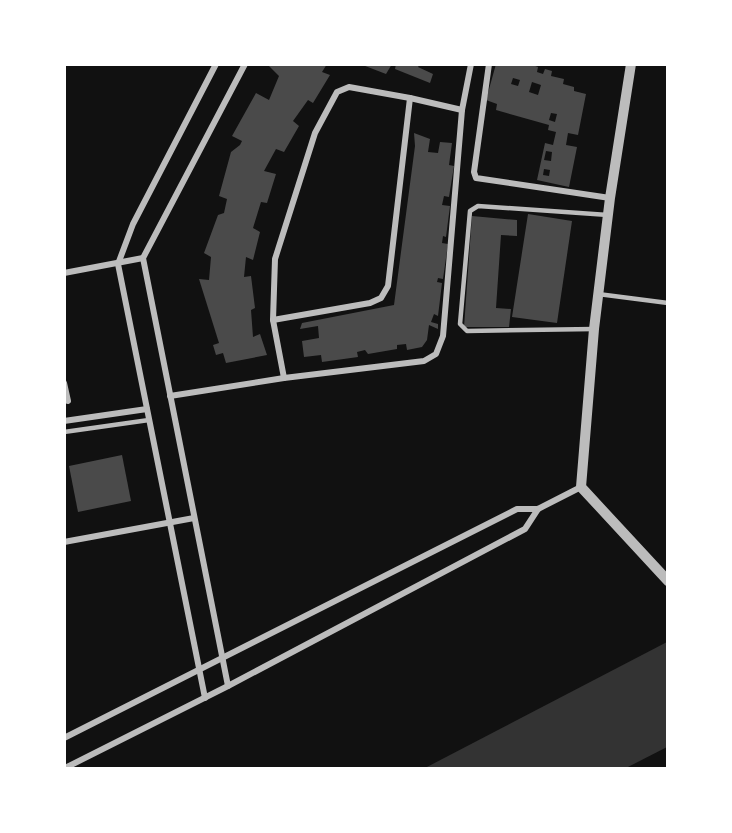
<svg xmlns="http://www.w3.org/2000/svg" width="732" height="833" viewBox="0 0 732 833" font-family="Raleway,sans-serif">
  <rect width="100%" height="100%" fill="#111"/>
  <path fill="#333" d="M667 642V747L626 768H425Z"/>
  <g fill="#4a4a4a" fill-rule="evenodd">
    <path d="M267 64H327L322 72 330 75 313 103 308 100 293 121 299 126 284 152 276 149 264 171 276 174 267 203 261 202 253 228 260 232 253 260 246 257 244 277 251 276 255 308 251 310 253 337 260 334 267 355 226 363 223 353 216 355 213 345 219 343 199 279 209 280 211 257 204 253 218 215 224 213 227 199 219 196 231 152 240 145 242 141 232 136 256 93 269 100 279 76Z"/>
    <path d="M360 64H392L386 74Z"/>
    <path d="M396 64H420L418 67 433 74 430 83 395 69Z"/>
    <path d="M496 64H530L538 67 537 72 543 74 545 69 552 71 551 76 564 79 563 84 574 87V91L586 94 578 135 568 133 566 145 577 147 569 187 537 180 545 143 553 145 556 132 548 130 549 125 496 110 497 104 486 100ZM513 78 520 80 518 86 511 84ZM532 82 541 85 538 95 529 92ZM551 113 557 114 555 122 549 120ZM546 151 552 152 551 161 544 160ZM544 169 550 170 549 176 543 175Z"/>
    <path d="M414 133 430 139 428 152 438 153 440 142 452 143 449 165 454 166 449 197 444 196 442 205 450 206 446 237 443 236 442 243 448 244 443 279 438 278 437 282 442 283 438 316 434 314 431 322 438 324V329L429 325 427 340 422 347 407 350 406 344 397 345V349L368 354 365 350 357 352 358 357 322 362 321 355 304 357 302 341 319 338 318 326 300 329 302 323 394 305 415 146Z"/>
    <path d="M528 214 572 221 557 323 512 317Z"/>
    <path d="M472 216 517 220V236L501 235 496 308 511 309 509 327H464Z"/>
    <path d="M122 455 131 501 78 512 69 466Z"/>
  </g>
  <g fill="none" stroke-linecap="round" stroke-linejoin="round">
    <g stroke="#bcbcbc" stroke-width="4.5">
      <path d="M598 294 668 303"/>
      <path d="M594 329 467 331 460 324 470 211 478 206 608 215"/>
      <path d="M64 432 149 420"/>
    </g>
    <g stroke="#bcbcbc" stroke-width="6">
      <path d="M489 64 474 172 476 178 610 198"/>
      <path d="M64 273 143 258"/>
      <path d="M273 320 370 303 381 298 388 286 410 98"/>
      <path d="M284 378 273 320 275 259 315 133 337 92 349 87 410 98 462 110"/>
      <path d="M64 383 68 401"/>
      <path d="M170 396 284 378 424 361 436 354 443 336 462 110 471 64"/>
      <path d="M64 421 147 409"/>
      <path d="M64 542 194 518"/>
      <path d="M228 686 143 258 245 64"/>
      <path d="M205 698 118 264 133 224 216 64"/>
      <path d="M64 738 517 509H538L581 487"/>
      <path d="M65 768 228 686 525 529 538 509"/>
    </g>
    <path stroke="#bcbcbc" stroke-width="10" d="M631 64 610 198 594 329 581 487 668 581"/>
  </g>
  <rect width="732" height="833" fill="none" stroke="#ffffff" stroke-width="132"/>
</svg>
